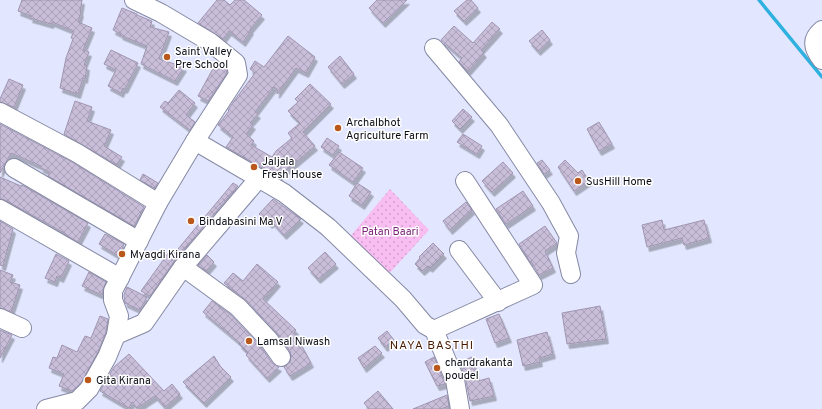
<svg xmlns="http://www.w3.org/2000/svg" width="822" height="409" viewBox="0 0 822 409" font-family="Overpass,sans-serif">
  <defs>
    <pattern id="park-dots" width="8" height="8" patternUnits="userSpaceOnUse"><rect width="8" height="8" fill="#f8bdf1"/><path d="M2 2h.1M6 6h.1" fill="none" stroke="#d3a1ce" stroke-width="1.8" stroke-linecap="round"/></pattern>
    <pattern id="building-cross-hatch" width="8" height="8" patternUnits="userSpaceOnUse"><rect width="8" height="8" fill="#c9beda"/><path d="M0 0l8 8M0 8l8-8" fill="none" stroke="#aba2ba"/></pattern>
    <filter id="shadow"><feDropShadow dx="2.5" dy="4.5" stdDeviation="0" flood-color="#0004"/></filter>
  </defs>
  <rect width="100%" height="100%" fill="#e2e6fe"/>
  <path fill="url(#park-dots)" d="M390 189 429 230 385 278 348 239Z"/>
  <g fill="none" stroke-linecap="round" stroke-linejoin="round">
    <path stroke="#2eb1df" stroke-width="3.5" d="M759 0 822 77"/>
  </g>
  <g fill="url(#building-cross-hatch)" stroke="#a095b0" filter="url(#shadow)">
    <path d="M22 0H82L80 12H81L78 22 92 28 83 50 89 52 84 65 87 66 85 79 83 78 78 94 60 88 66 58 73 39 71 38 74 31 52 22 51 24 30 18 31 16 18 11Z"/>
    <path d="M217 0H224L230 5 235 0H244L262 15 250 29 251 30 243 42 229 31 223 39 198 23Z"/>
    <path d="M377 0H407L383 23 369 8Z"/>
    <path d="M467 0H471L478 8 464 21 454 11Z"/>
    <path d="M122 8 137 14V15L152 21 150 27 169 32 159 59 184 67 175 81 141 64 147 46 120 35 121 34 113 30Z"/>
    <path d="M492 22 500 29 481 50 484 53 468 71 459 62 462 58 441 40 454 26 473 43Z"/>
    <path d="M542 30 550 40 538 51 529 41Z"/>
    <path d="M288 36 315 57 306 73 296 68 277 94V89L274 87 255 112 258 114 250 123 253 125 246 134 254 141 251 145 272 157 276 151 292 138 288 133 300 123 288 111 298 102 295 99 310 84 331 104 303 132 315 146 278 177 226 147 233 137 218 125 229 111 228 110 234 101 255 73 250 69 255 61 264 67Z"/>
    <path d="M111 50 138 63 125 89 123 88 121 93 108 86 116 70 104 64Z"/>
    <path d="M340 56 354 74 342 84 328 67Z"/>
    <path d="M216 63 226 69 227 73 208 101 198 96Z"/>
    <path d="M9 79 23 85 14 107 0 102V99Z"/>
    <path d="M179 90 195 103 186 115 195 122 190 130 160 107 165 101 168 103Z"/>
    <path d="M75 101 92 107 87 121 111 130 104 146 122 157 117 165 64 134Z"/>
    <path d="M463 109 472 117 460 129 452 121Z"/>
    <path d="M599 122 612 144 599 151 587 129Z"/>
    <path d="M0 124 72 162 144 207 134 226 48 176 50 172 41 168V166L11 153 0 173Z"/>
    <path d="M463 134 482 146 477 154 457 142Z"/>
    <path d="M327 138 339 146 333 155 321 147Z"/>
    <path d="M339 152 363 168 353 182 329 165Z"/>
    <path d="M542 160 550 170 544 174 537 163Z"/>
    <path d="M565 160 578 173 582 170 589 181 574 191 558 167Z"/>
    <path d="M503 162 513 173 492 192 482 181Z"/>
    <path d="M143 174 158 183 154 188 140 180Z"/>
    <path d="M0 177 21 186 22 185 88 223 78 242 66 235V234L5 200 0 199Z"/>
    <path d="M233 183 238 186 175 260 150 296 141 291 169 252 173 255Z"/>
    <path d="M357 183 371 192 362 205 349 196Z"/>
    <path d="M523 191 533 206 506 224 496 209Z"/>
    <path d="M273 199 301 219 284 235 272 222 270 224 259 214Z"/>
    <path d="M466 202 472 210 450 230 443 221Z"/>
    <path d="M662 220 664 230 704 220 709 238 684 245 682 238 647 247 642 225Z"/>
    <path d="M0 221 13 229 3 266 0 265Z"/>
    <path d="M545 226 557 243 545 251 553 268 539 275 531 261 530 262 519 244Z"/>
    <path d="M105 234 124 244 119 256 99 244Z"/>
    <path d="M433 243 444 254 430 268 428 266 422 271 415 264 420 258 419 257Z"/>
    <path d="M325 252 336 264 318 279 308 268Z"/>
    <path d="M56 254 69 261 61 278 57 276 55 282 45 278Z"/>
    <path d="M207 255 214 262 206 271 198 265Z"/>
    <path d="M257 264 278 282 263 299 296 330 294 332 311 363 290 376 284 367 290 362 291 356 290 351 278 334 246 300 224 283 233 273 243 281Z"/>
    <path d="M0 270 13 275 10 282 20 285 11 312 0 308Z"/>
    <path d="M89 272 106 282 104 287 102 295 82 286Z"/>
    <path d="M127 287 147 297 140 310 125 303 124 295Z"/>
    <path d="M212 301 231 315 261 347 272 363 279 367 267 378 246 355 248 353 239 344 240 343 203 312Z"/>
    <path d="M600 306 606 339 567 344 562 313Z"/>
    <path d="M499 314 509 338 495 343 486 319Z"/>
    <path d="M100 316 108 319 106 332 98 352 81 383 72 391 59 386 64 374 49 368 53 357 57 358 62 345 77 352 85 336 91 338Z"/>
    <path d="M0 330 12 335 0 358Z"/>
    <path d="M387 331 394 340 385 347 378 338Z"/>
    <path d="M547 332 553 354 539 358 540 362 523 366 517 340Z"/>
    <path d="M375 346 382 353 364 368 358 358Z"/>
    <path d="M129 354 164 391 172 384 180 394 165 407 155 396 137 408 132 402 129 408 100 391 114 367Z"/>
    <path d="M214 356 220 366 231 377 204 403 183 382Z"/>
    <path d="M434 357 445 384 437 386 425 362Z"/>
    <path d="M472 357 478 381 489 378 494 396 470 401 465 376 459 362Z"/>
    <path d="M378 391 393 409H369L364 403Z"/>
    <path d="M447 395 449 406 441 409H413Z"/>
  </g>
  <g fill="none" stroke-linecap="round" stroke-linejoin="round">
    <g stroke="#8589a4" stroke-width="20">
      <g id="minor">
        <path d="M822 30C810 40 813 49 822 60"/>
        <path d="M434 48 499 125 551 203 569 236 566 253 571 274"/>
        <path d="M0 112 77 153 158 203"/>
        <path d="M195 141 284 193 328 227 403 299 425 325 434 330 533 285 465 181"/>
        <path d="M14 168 139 241"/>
        <path d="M259 178 183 267 238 307 269 340 281 357"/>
        <path d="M0 209 120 278"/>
        <path d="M459 250 498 302"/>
        <path d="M0 318 22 328"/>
        <path d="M434 330 455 380 460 409"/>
        <path d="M116 335 144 323 183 267"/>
        <path d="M46 409 77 401 89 389 107 357 116 335 119 316 113 300V291L158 203 195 141 238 75 236 63 210 42 161 13 134 0"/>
      </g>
    </g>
    <use href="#minor" stroke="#fff" stroke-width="18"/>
  </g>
  <g fill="#ba581c" stroke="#fff" stroke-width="1.5">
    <circle cx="167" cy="57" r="4"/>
    <circle cx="338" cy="128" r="4"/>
    <circle cx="254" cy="167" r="4"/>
    <circle cx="578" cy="181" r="4"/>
    <circle cx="191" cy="221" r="4"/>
    <circle cx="122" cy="254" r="4"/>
    <circle cx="249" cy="341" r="4"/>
    <circle cx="437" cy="368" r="4"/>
    <circle cx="88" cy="380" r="4"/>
  </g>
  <g text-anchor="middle" stroke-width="3" stroke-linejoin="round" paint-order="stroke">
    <g font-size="11" fill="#090b14" stroke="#fff" text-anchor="start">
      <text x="175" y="55">Saint Valley<tspan x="175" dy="13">Pre School</tspan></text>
      <text x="346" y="126">Archalbhot<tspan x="346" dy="13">Agriculture Farm</tspan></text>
      <text x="262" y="165">Jaljala<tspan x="262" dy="13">Fresh House</tspan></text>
      <text x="586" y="185">SusHill Home</text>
      <text x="199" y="225">Bindabasini Ma V</text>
      <text x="130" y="258">Myagdi Kirana</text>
      <text x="257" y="345">Lamsal Niwash</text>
      <text x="445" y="366">chandrakanta<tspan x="445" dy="13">poudel</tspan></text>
      <text x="96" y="384">Gita Kirana</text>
    </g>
    <g font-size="11" fill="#7b2477" stroke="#fff">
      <text x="390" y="235">Patan Baari</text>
    </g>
    <g font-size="12" letter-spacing="1" fill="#491a00" stroke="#fff">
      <text x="432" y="349">NAYA BASTHI</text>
    </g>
  </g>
</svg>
